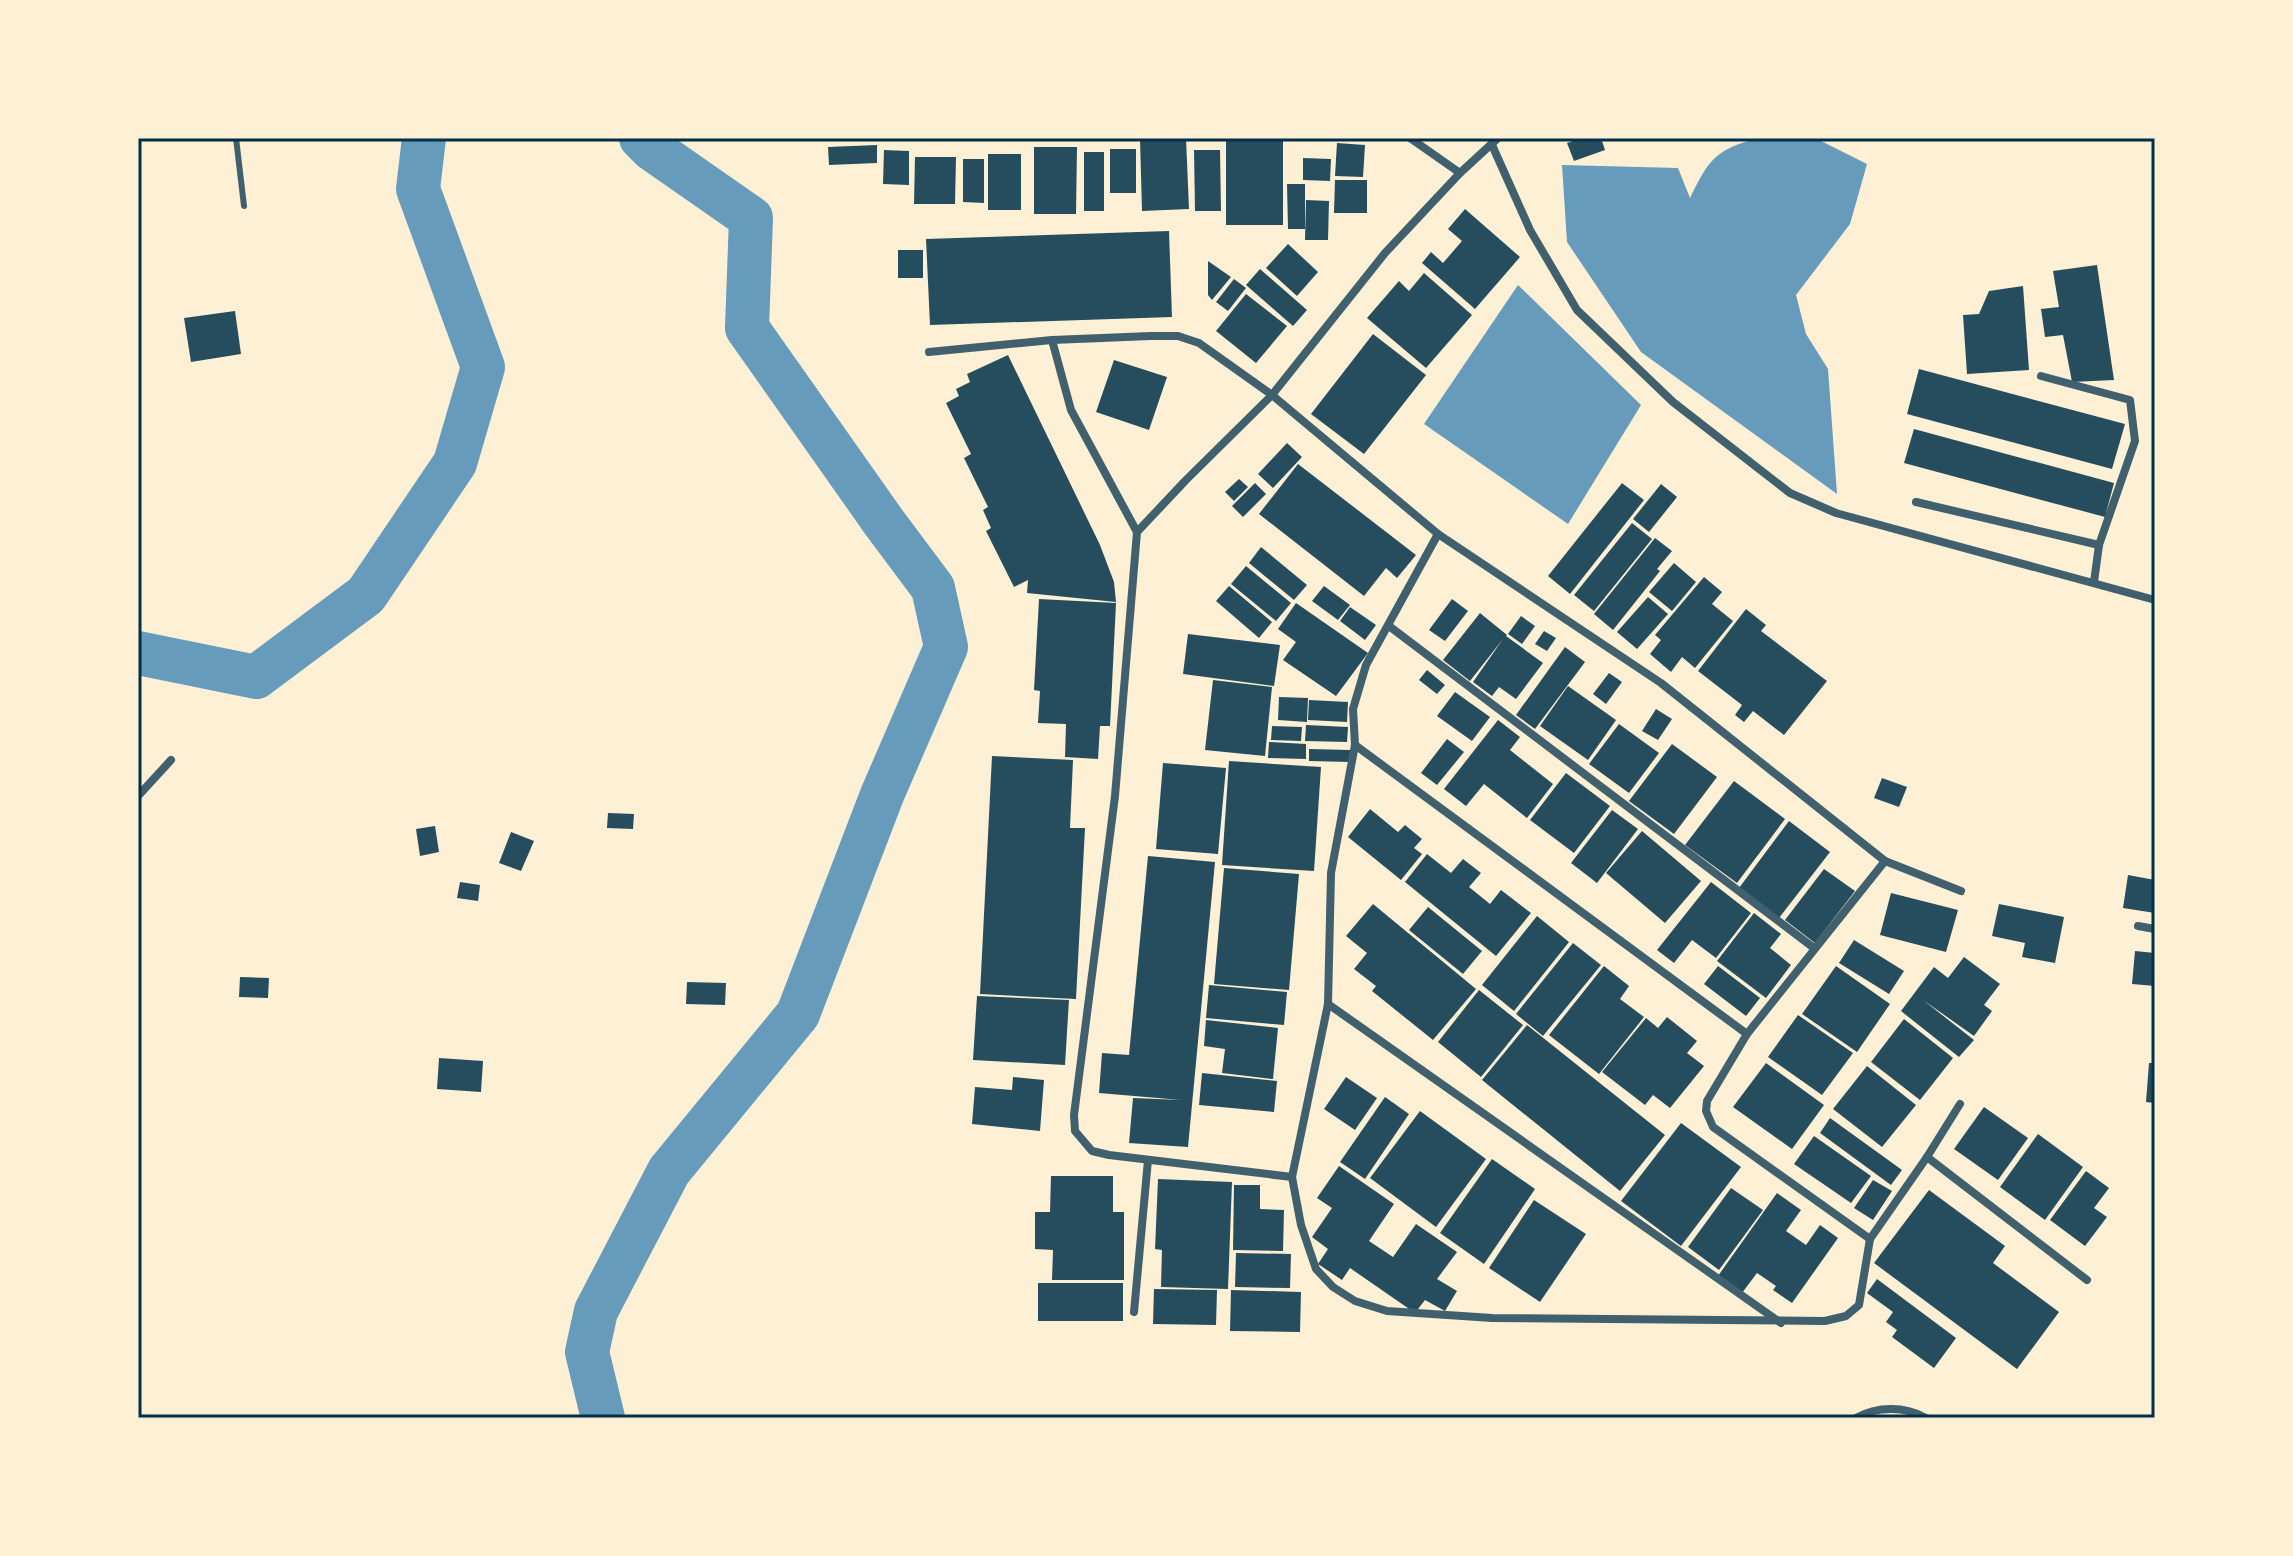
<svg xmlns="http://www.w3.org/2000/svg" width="2293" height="1556" viewBox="0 0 2293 1556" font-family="'Space Grotesk',sans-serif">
  <rect width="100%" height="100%" fill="#fdf0d5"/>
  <g fill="#669bbc">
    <path d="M1759 138H1815L1867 164 1850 224 1796 295 1806 334 1828 369 1837 494 1641 352 1567 242 1562 165 1678 168 1690 198C1709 159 1716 149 1759 138Z"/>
    <path d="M1518 285 1641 405 1568 524 1424 424Z"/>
  </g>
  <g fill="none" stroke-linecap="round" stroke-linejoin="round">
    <g stroke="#669bbc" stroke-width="44">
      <path d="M138 653 256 677 366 595 455 463 483 367 418 189 424 138"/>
      <path d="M603 1418 587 1352 596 1311 669 1171 798 1014 882 795 946 647 933 588 883 521 747 328 751 218 652 149 641 138"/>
    </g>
  </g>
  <g fill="#264d5e">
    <path d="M1157 138H1186L1189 209 1142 211 1140 139Z"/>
    <rect x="1226" y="138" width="57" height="87"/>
    <path d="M1582 138H1601L1605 150 1574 161 1567 143Z"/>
    <path d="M1337 143 1365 145 1363 177 1335 176Z"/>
    <path d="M877 145V163L829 165 828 147Z"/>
    <path d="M1034 147H1077L1076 214H1034Z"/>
    <rect x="1110" y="149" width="26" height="44"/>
    <path d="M884 150 909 151V185L883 184Z"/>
    <path d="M1194 150H1220L1221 211H1195Z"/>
    <rect x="1084" y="152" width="20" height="59"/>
    <rect x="988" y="154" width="33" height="56"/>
    <path d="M915 157H956L955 204H914Z"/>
    <path d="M1303 158 1331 159 1330 181 1303 180Z"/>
    <path d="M963 159H984V203L963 202Z"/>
    <path d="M1335 180H1367V213H1334Z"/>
    <path d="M1287 184H1305V229H1288Z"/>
    <path d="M1306 200 1329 201 1328 240H1305Z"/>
    <path d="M1465 209 1520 257 1475 309 1422 263 1431 252 1443 263 1462 241 1448 229Z"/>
    <path d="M1169 231 1172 317 930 325 926 239Z"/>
    <path d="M1288 244 1318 272 1297 296 1266 268Z"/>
    <rect x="898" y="250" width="25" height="28"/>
    <path d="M1208 261 1231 277 1212 300 1208 295Z"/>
    <path d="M2097 265 2114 380 2072 382 2063 335 2045 337 2041 309 2059 307 2053 271Z"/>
    <path d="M1260 269 1307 310 1293 326 1246 285Z"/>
    <path d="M1424 273 1472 315 1426 368 1367 318 1399 281 1409 291Z"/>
    <path d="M1234 279 1246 288 1228 311 1216 302Z"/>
    <path d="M2023 286 2029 370 1967 374 1963 315 1979 314 1989 291Z"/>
    <path d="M1246 294 1287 326 1256 363 1216 331Z"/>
    <path d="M235 311 241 354 191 362 184 318Z"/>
    <path d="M1373 334 1426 375 1364 454 1311 414Z"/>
    <path d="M1008 355 1100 545 1114 582 1116 602 1027 593 1028 580 1014 587 986 531 991 528 983 510 988 507 964 458 971 454 946 403 959 396 956 389 970 382 967 374Z"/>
    <path d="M1114 360 1167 377 1149 430 1096 412Z"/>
    <path d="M1919 369 2125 424 2112 469 1907 414Z"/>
    <path d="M1914 429 2114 483 2105 517 1904 463Z"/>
    <path d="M1287 443 1302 457 1273 488 1258 474Z"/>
    <path d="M1298 464 1416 555 1397 578 1386 568 1364 596 1259 514Z"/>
    <path d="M1239 479 1248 487 1234 501 1225 492Z"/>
    <path d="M1255 483 1266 494 1243 517 1232 506Z"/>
    <path d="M1622 483 1644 500 1570 594 1548 576Z"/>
    <path d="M1661 484 1677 497 1649 532 1633 519Z"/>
    <path d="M1632 523 1652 539 1594 611 1574 595Z"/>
    <path d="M1655 538 1672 551 1657 569 1660 571 1613 630 1594 614Z"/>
    <path d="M1261 547 1307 585 1294 600 1249 563Z"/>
    <path d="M1674 563 1696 582 1672 611 1649 592Z"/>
    <path d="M1246 566 1291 603 1276 621 1231 584Z"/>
    <path d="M1704 577 1722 592 1712 604 1733 621 1695 668 1682 657 1671 672 1650 654 1661 640 1655 635Z"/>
    <path d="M1229 586 1272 622 1259 638 1216 601Z"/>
    <path d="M1324 586 1350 605 1338 620 1312 601Z"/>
    <path d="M1648 597 1668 614 1637 649 1617 632Z"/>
    <path d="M1039 599 1116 603 1110 726H1100L1098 759 1065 757 1066 724 1038 723 1040 691 1034 690Z"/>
    <path d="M1452 599 1468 611 1445 641 1429 630Z"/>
    <path d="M1296 603 1368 653 1336 696 1283 660 1296 642 1278 629Z"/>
    <path d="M1350 607 1376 625 1365 640 1340 621Z"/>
    <path d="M1746 609 1766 625 1761 631 1827 681 1784 735 1753 711 1744 722 1735 715 1742 705 1698 671Z"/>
    <path d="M1480 613 1507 635 1506 636 1543 663 1516 699 1499 687 1492 696 1473 682 1503 639 1470 681 1443 660Z"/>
    <path d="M1521 616 1535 626 1522 644 1508 634Z"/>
    <path d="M1544 631 1556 638 1547 651 1535 644Z"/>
    <path d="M1188 634 1280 645 1274 686 1183 674Z"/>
    <path d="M1565 647 1585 662 1535 729 1516 715Z"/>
    <path d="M1427 670 1445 685 1437 694 1419 680Z"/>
    <path d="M1609 673 1622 682 1606 704 1593 694Z"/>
    <path d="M1213 680 1272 687 1265 756 1205 750Z"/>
    <path d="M1568 686 1616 720 1588 760 1540 726Z"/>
    <path d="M1455 692 1490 717 1472 741 1437 716Z"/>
    <path d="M1279 697 1308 698 1307 722 1278 720Z"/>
    <path d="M1309 700 1348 702 1347 722 1308 720Z"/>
    <path d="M1656 709 1672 719 1658 740 1642 731Z"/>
    <path d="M1498 720 1520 737 1510 750 1553 784 1527 818 1484 784 1466 806 1444 789Z"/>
    <path d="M1619 724 1659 753 1629 793 1589 764Z"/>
    <path d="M1306 725 1348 727 1347 742 1305 741Z"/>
    <path d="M1272 726 1302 727 1301 741 1271 740Z"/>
    <path d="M1447 739 1464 752 1437 785 1421 773Z"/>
    <path d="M1269 742 1306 744V759L1268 758Z"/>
    <path d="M1672 744 1717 777 1674 834 1629 801Z"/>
    <path d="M1309 749 1350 750V762L1309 761Z"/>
    <path d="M992 756 1073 760 1070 828H1085L1076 999 980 994Z"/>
    <path d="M1229 761 1321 767 1314 871 1222 865Z"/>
    <path d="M1163 763 1226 768 1218 854 1156 849Z"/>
    <path d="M1566 773 1610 806 1574 853 1530 820Z"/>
    <path d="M1882 778 1907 787 1899 807 1874 798Z"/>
    <path d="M1734 781 1785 819 1737 883 1685 845Z"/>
    <path d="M1370 809 1398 832 1405 825 1422 839 1414 848 1422 854 1401 880 1348 837Z"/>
    <path d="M1612 810 1638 829 1597 883 1571 863Z"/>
    <path d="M608 813 634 814 633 829 607 828Z"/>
    <path d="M1789 821 1830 852 1779 918 1739 888Z"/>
    <path d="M435 826 439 852 420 856 416 829Z"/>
    <path d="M1642 831 1701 881 1665 923 1606 873Z"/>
    <path d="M511 832 534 841 521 871 499 863Z"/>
    <path d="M1427 854 1451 873 1463 859 1481 873 1469 887 1490 904 1501 890 1531 913 1496 956 1405 882Z"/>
    <path d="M1148 856 1215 862 1188 1147 1129 1143 1133 1098 1181 1100 1099 1093 1102 1053 1129 1055Z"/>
    <path d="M1224 868 1299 874 1289 990 1214 984Z"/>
    <path d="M1824 869 1855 891 1815 943 1785 920Z"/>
    <path d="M2128 875 2155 880V913L2123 908Z"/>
    <path d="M460 882 480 885 478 901 457 898Z"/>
    <path d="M1711 882 1751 913 1716 958 1692 940 1674 963 1657 950Z"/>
    <path d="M1891 893 1958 910 1946 952 1880 935Z"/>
    <path d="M1373 904 1476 989 1433 1040 1372 991 1376 986 1354 969 1367 953 1346 936Z"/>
    <path d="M1999 904 2064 917 2055 963 2022 957 2025 943 1992 936Z"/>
    <path d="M1428 907 1482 951 1463 974 1409 930Z"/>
    <path d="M1754 913 1781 934 1770 948 1791 965 1766 998 1717 961Z"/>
    <path d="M1537 916 1569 942 1514 1011 1482 985Z"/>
    <path d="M1854 940 1904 971 1889 994 1839 963Z"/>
    <path d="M1573 943 1601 965 1543 1036 1516 1014Z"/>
    <path d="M2135 951 2155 953V986L2132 984Z"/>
    <path d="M1964 957 2000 984 1984 1005 1992 1011 1974 1036 1923 1000 1974 1040 1959 1057 1901 1011 1934 967 1948 978Z"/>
    <path d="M1604 966 1629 986 1620 999 1644 1017 1599 1074 1549 1035Z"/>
    <path d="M1718 966 1760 998 1746 1016 1704 984Z"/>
    <path d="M1836 966 1890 1004 1857 1052 1802 1014Z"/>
    <path d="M240 977 269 978 268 998 239 997Z"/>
    <path d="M687 982 726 983 725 1005 686 1004Z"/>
    <path d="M1209 985 1287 992 1284 1025 1206 1018Z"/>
    <path d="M1479 990 1523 1025 1481 1077 1438 1042Z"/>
    <path d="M977 996 1069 1000 1065 1065 973 1060Z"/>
    <path d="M1798 1015 1853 1053 1822 1095 1768 1057Z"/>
    <path d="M1667 1017 1697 1041 1687 1053 1704 1066 1670 1108 1653 1095 1645 1105 1602 1072 1646 1018 1658 1028Z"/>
    <path d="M1904 1019 1953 1058 1920 1100 1871 1062Z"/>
    <path d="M1206 1020 1278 1028 1273 1079 1222 1073 1225 1049 1204 1046Z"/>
    <path d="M1527 1025 1665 1135 1620 1191 1482 1080Z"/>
    <path d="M439 1058 483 1061 481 1092 437 1089Z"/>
    <path d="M1766 1063 1824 1105 1792 1149 1733 1107Z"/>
    <path d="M2149 1063H2155V1103L2146 1102Z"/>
    <path d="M1867 1066 1916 1105 1882 1147 1833 1109Z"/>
    <path d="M1202 1073 1277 1081 1274 1112 1199 1105Z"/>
    <path d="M1013 1077 1044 1080 1040 1131 972 1124 975 1087 1012 1090Z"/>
    <path d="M1346 1077 1377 1098 1355 1130 1324 1109Z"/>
    <path d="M1385 1097 1409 1114 1365 1179 1340 1162Z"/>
    <path d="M1984 1107 2028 1138 1998 1180 1954 1149Z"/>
    <path d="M1420 1111 1486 1159 1436 1227 1370 1178Z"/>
    <path d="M1830 1118 1902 1170 1891 1185 1820 1133Z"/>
    <path d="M1681 1123 1741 1167 1681 1246 1621 1201Z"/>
    <path d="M2038 1134 2083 1167 2045 1220 2000 1187Z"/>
    <path d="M1814 1136 1871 1176 1851 1203 1794 1164Z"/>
    <path d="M1492 1159 1535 1189 1484 1264 1440 1233Z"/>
    <path d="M1339 1166 1394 1204 1369 1241 1393 1257 1416 1224 1457 1252 1437 1279 1457 1291 1445 1311 1425 1300 1415 1313 1350 1268 1342 1280 1318 1264 1328 1249 1312 1237 1332 1208 1317 1198Z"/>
    <path d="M2086 1171 2109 1188 2094 1208 2107 1217 2085 1246 2050 1220Z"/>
    <path d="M1051 1176H1113V1212H1124V1280H1052L1053 1250 1035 1249V1212H1050Z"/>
    <path d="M1158 1179 1232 1182 1228 1289 1161 1287 1162 1250 1155 1249Z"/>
    <path d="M1873 1180 1892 1191 1873 1220 1854 1208Z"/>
    <path d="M1234 1185H1260V1209L1284 1210 1283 1251 1233 1250Z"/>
    <path d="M1731 1188 1763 1210 1719 1270 1688 1247Z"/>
    <path d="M1929 1190 2005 1246 1993 1263 2059 1312 2017 1369 1874 1263Z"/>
    <path d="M1777 1193 1801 1210 1786 1231 1806 1245 1820 1225 1838 1238 1792 1303 1773 1290 1776 1286 1757 1273 1742 1293 1718 1276Z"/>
    <path d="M1534 1200 1586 1234 1540 1302 1489 1268Z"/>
    <path d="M1236 1253 1291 1254 1290 1288 1235 1287Z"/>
    <path d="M1877 1279 1956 1338 1934 1368 1892 1337 1897 1330 1886 1322 1893 1312 1867 1293Z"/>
    <rect x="1038" y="1283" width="85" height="38"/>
    <path d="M1154 1289 1217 1290 1216 1325 1153 1324Z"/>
    <path d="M1231 1290 1301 1292 1300 1332 1230 1331Z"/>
  </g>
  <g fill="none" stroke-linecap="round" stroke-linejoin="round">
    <path stroke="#3f606c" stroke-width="6" d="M236 138 244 206"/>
    <g stroke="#3f606c" stroke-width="8">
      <path d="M1410 138 1460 173"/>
      <path d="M1492 145 1530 230 1577 310 1673 402 1790 493 1836 513 2155 600"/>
      <path d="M1052 340 1071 410 1137 532"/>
      <path d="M929 352 1052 340 1151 336H1178L1199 343 1272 395 1438 534 1661 683 1885 861 1961 891"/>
      <path d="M2041 376 2130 400 2135 441 2099 545 2094 582"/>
      <path d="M1916 502 2099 545"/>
      <path d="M1438 534 1366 665 1353 709 1355 745 1331 873 1328 1004 1292 1177 1301 1225 1316 1269 1333 1287 1355 1301 1387 1311 1492 1318 1825 1321 1846 1316 1859 1305 1870 1239 1927 1157 1960 1104"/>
      <path d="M1389 626 1814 948"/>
      <path d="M1355 745 1747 1034"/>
      <path d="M138 796 171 760"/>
      <path d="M2138 926 2155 929"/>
      <path d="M1328 1004 1781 1323"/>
      <path d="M1927 1157 2087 1280"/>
      <path d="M1292 1177 1109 1155 1092 1151 1075 1131 1074 1115 1115 796 1137 532 1186 480 1272 395 1385 253 1460 173 1498 138"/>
      <path d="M1870 1239 1713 1127 1706 1111 1707 1101 1747 1034 1885 861"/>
      <path d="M1134 1312 1148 1160"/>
      <path d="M1856 1418C1877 1406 1905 1406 1926 1418"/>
    </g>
  </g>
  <rect width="2293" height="1556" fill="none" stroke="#fdf0d5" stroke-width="280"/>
  <rect x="140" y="140" width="2013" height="1276" fill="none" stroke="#003049" stroke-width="3"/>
</svg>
